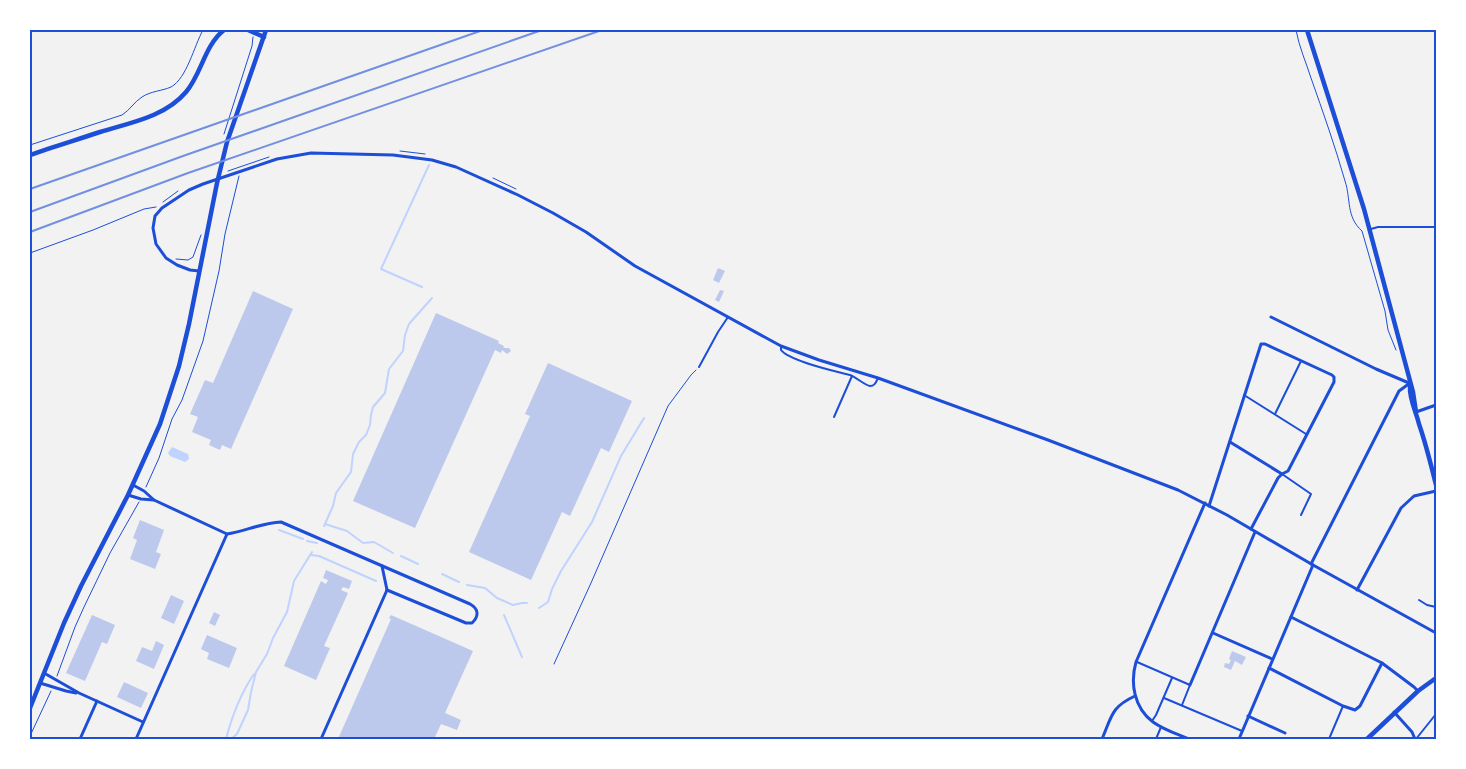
<svg xmlns="http://www.w3.org/2000/svg" width="1466" height="769" viewBox="0 0 1466 769" font-family="Karla,sans-serif">
  <rect width="100%" height="100%" fill="#f2f2f2"/>
  <path fill="#bfd3fe" d="M172 447 188 454 189 459 185 462 170 456 168 453Z"/>
  <g fill="none" stroke-linecap="round" stroke-linejoin="round">
    <g stroke="#bfd3fe" stroke-width="2">
      <path d="M422 287 381 269 429 165"/>
      <path d="M325 524 347 531 363 543 374 542 393 553"/>
      <path d="M324 526 333 506 336 493 351 472 353 454 359 442 366 435 370 425 371 415 373 407 385 393 389 369 403 351 405 335 409 324 432 298"/>
      <path d="M279 530 303 539"/>
      <path d="M307 541 317 543"/>
      <path d="M311 555 319 556 376 581"/>
      <path d="M401 556 418 564"/>
      <path d="M442 574 459 582"/>
      <path d="M467 585 485 588 497 598 513 605 522 603H527"/>
      <path d="M539 608 548 602 552 589 561 571 592 522 621 456 644 418"/>
      <path d="M504 615 522 657"/>
      <path d="M226 739C232 716 241 693 254 674"/>
      <path d="M231 739 237 734 248 710 251 692 256 672 267 654 273 638 287 612 294 581 312 552"/>
    </g>
  </g>
  <g fill="#bdc9ec">
    <path d="M718 268 725 271 719 283 713 280Z"/>
    <path d="M720 290 724 291 719 302 715 300Z"/>
    <path d="M253 291 293 309 231 449 222 445 220 450 209 445 211 440 192 432 198 417 190 414 205 380 213 383Z"/>
    <path d="M436 313 499 341 498 343 504 346 503 347 505 348H509L511 351 507 354 502 350 501 353 495 350 415 528 353 501Z"/>
    <path d="M548 363 632 401 609 452 601 448 570 516 562 512 531 580 469 552 530 416 525 414Z"/>
    <path d="M140 520 164 530 156 552 161 554 155 569 130 559 137 540 133 538Z"/>
    <path d="M326 570 352 581 349 589 343 587 341 590 348 593 324 646 330 648 316 680 284 666 321 581 326 584 328 580 323 578Z"/>
    <path d="M171 595 184 601 174 624 161 618Z"/>
    <path d="M214 612 220 615 215 626 209 623Z"/>
    <path d="M92 615 115 625 107 644 102 642 85 681 66 673Z"/>
    <path d="M391 615 473 651 445 713 461 720 457 730 441 724 434 739H338L391 619 389 618Z"/>
    <path d="M207 635 237 648 229 668 207 659 209 653 201 649Z"/>
    <path d="M156 641 164 645 154 669 136 661 142 647 152 651Z"/>
    <path d="M1232 651 1246 657 1242 665 1235 661 1231 670 1224 667 1225 663 1229 664 1231 660 1229 659Z"/>
    <path d="M124 682 148 693 141 708 117 697Z"/>
  </g>
  <g fill="none" stroke-linecap="round" stroke-linejoin="round">
    <g stroke="#1d4ed8" stroke-width="1">
      <path d="M1296 30C1299 47 1306 62 1311 78 1323 112 1335 146 1345 181 1351 199 1346 217 1362 231L1385 311 1388 330 1396 350"/>
      <path d="M224 134 252 46 253 37"/>
      <path d="M30 145 122 115C130 110 134 102 142 97 151 91 162 91 171 87 187 78 194 46 203 30"/>
      <path d="M400 151 425 154"/>
      <path d="M228 171 269 157"/>
      <path d="M493 178 516 189"/>
      <path d="M163 202 178 191"/>
      <path d="M30 253 93 230 144 209 156 207"/>
      <path d="M176 259 188 260 193 257 201 235"/>
      <path d="M146 487 159 458 172 419 182 400 203 341 219 271 225 234 239 176"/>
      <path d="M554 664 591 583 668 406 691 375 696 370"/>
      <path d="M57 676 75 627 84 607 110 553 139 502"/>
      <path d="M30 736 51 691"/>
    </g>
    <g stroke="#1d4ed8" stroke-width="2">
      <path d="M1371 229 1378 227H1436"/>
      <path d="M781 346V350C789 361 835 371 850 375 856 377 866 386 870 386 875 386 876 382 878 378"/>
      <path d="M699 367 718 332 728 317"/>
      <path d="M1244 395 1306 434"/>
      <path d="M1275 414 1301 361"/>
      <path d="M834 417 852 376"/>
      <path d="M1282 474 1311 494 1301 515"/>
      <path d="M1419 600 1427 605 1436 607"/>
      <path d="M1137 662 1190 685 1182 705"/>
      <path d="M1164 698 1242 731"/>
      <path d="M1152 721 1156 715 1172 678"/>
      <path d="M1156 739 1161 727"/>
      <path d="M1329 739 1343 706"/>
      <path d="M1416 739 1436 714"/>
    </g>
    <g stroke="#1d4ed8" stroke-width="3">
      <path d="M199 271 190 270 177 265 166 258 156 244 153 228 155 216 162 208 189 190 203 184 277 159 311 153 393 155 432 160 456 167 518 195 553 213 586 232 635 266 781 346 819 360 878 378 1048 440 1178 490 1227 515 1313 565 1436 633"/>
      <path d="M1271 317 1376 369 1409 383"/>
      <path d="M1416 412 1436 405"/>
      <path d="M1230 442 1282 474"/>
      <path d="M133 485 144 491 154 500 227 534C245 531 262 523 281 522L470 604C479 609 479 616 472 623H466L387 590"/>
      <path d="M128 495 141 499 154 500"/>
      <path d="M1209 506 1261 344H1265L1332 375 1334 377V382L1288 471 1282 474 1278 478 1251 529"/>
      <path d="M1311 564 1399 391 1410 383"/>
      <path d="M382 566 387 590"/>
      <path d="M1357 590 1401 508 1414 496 1436 491"/>
      <path d="M1291 617 1382 663 1414 687 1418 691"/>
      <path d="M1213 633 1272 659"/>
      <path d="M1269 668 1343 706 1355 710 1360 706 1382 663"/>
      <path d="M44 673 79 693 143 722"/>
      <path d="M40 683 66 691 76 693"/>
      <path d="M1190 685 1255 532"/>
      <path d="M1394 712 1412 732 1415 739"/>
      <path d="M1248 716 1285 733"/>
      <path d="M80 739 97 701"/>
      <path d="M136 739 227 534"/>
      <path d="M321 739 387 590"/>
      <path d="M1102 739C1112 716 1111 707 1135 696"/>
      <path d="M1189 739C1177 734 1164 730 1153 722 1134 708 1130 683 1136 662L1205 503"/>
      <path d="M1239 739 1313 565"/>
    </g>
    <g stroke="#1d4ed8" stroke-width="4.5">
      <path d="M248 30 264 37"/>
      <path d="M1307 30 1364 209 1413 392 1416 412"/>
      <path d="M30 155C53 147 76 140 100 132 129 123 165 117 186 92 202 73 204 46 224 30"/>
      <path d="M1410 386C1409 399 1416 411 1419 424 1426 444 1431 465 1436 485"/>
      <path d="M30 708 64 623 81 586 128 495 160 424 179 366 189 324 217 183 227 142 266 30"/>
      <path d="M1367 739 1418 691 1436 678"/>
    </g>
    <g stroke="#7290e2" stroke-width="2">
      <path d="M30 189 483 30"/>
      <path d="M30 212 183 156 542 30"/>
      <path d="M30 232 188 173 602 30"/>
    </g>
  </g>
  <rect width="1466" height="769" fill="none" stroke="#ffffff" stroke-width="62"/>
  <rect x="31" y="31" width="1404" height="707" fill="none" stroke="#1d4ed8" stroke-width="2"/>
</svg>
